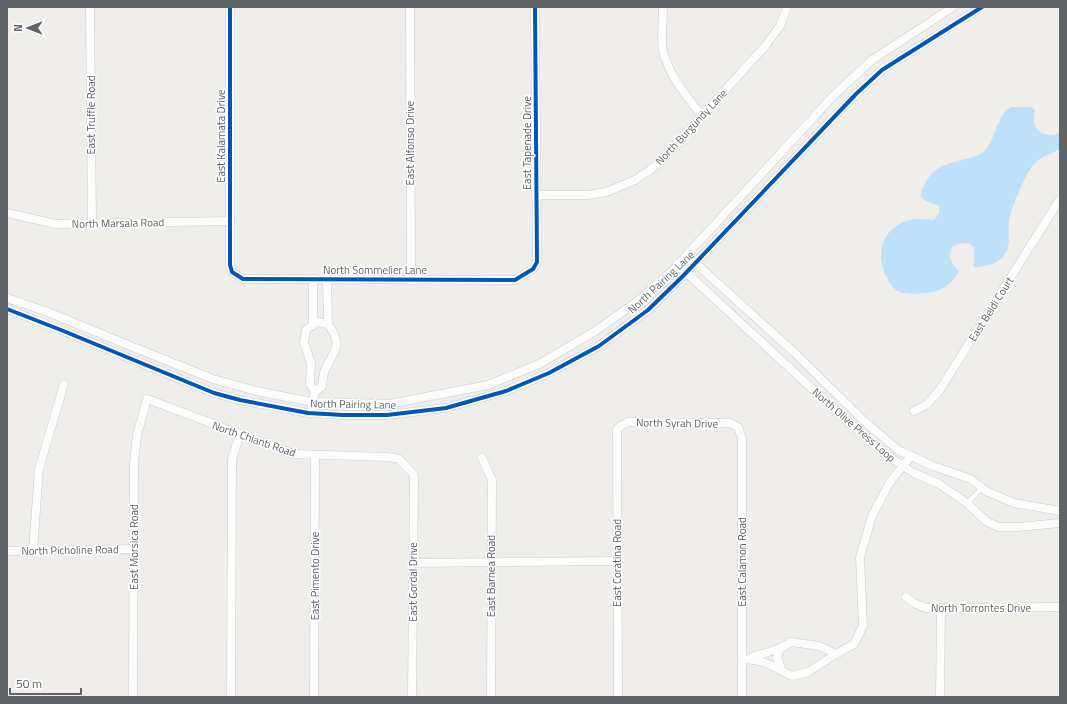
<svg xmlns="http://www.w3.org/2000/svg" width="1067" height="704" viewBox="0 0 1067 704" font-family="'Titillium Web',sans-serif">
  <rect width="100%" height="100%" fill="#efeeea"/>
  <path fill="#bfe0f9" d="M1012 107H1030L1035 110C1033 120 1033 130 1044 134 1049 136 1055 135 1060 133V149C1051 154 1041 156 1034 164 1025 174 1010 210 1009 223 1008 229 1009 235 1009 241 1007 262 992 266 974 267V248L969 243 958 244 952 247C948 257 951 264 959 271 951 285 942 292 925 293 916 294 907 295 898 291 888 286 880 264 881 253 881 248 884 239 887 235 891 229 900 223 906 221 915 218 925 220 934 220L939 213V206L926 201 921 197C921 191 923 188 926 182 937 160 963 163 982 153 995 146 996 112 1012 107Z"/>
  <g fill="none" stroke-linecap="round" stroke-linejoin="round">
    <g stroke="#cbcccc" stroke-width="5">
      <path id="lane" d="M967 503 982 488"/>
    </g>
    <g stroke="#cbcccc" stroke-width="9">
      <g id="street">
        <path d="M90 7 92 224"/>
        <path d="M230 7V265L232 272 243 279 515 280 533 269 537 262 535 7"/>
        <path d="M410 7 411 280"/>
        <path d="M663 7C663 19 661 40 663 51 668 74 688 98 702 116"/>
        <path d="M536 195H588L606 192 635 180 650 170 663 159 766 45 780 26 787 7"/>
        <path d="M7 213 56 224 230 221"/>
        <path d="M692 260 796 354 864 421 898 450 933 466 971 479 986 491 1014 503 1060 511"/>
        <path d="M677 264 847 421 885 454 914 473 939 484 967 503 986 521 998 527H1018L1060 523"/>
        <path d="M313 279V325"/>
        <path d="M327 279 328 324"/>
        <path d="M7 298 48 312 128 345 213 379 256 391 312 402 389 404 488 385 539 364 594 332 639 300 672 271 835 94 872 60 953 7"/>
        <path d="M7 309 61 330 214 393 240 400 308 413 343 415H387L446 408 506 391 549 373 599 346 648 310 683 276 856 94 882 70 982 7"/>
        <path d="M312 406 315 392 322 386C323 381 323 374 325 370 334 350 344 346 328 324L318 322 311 326 306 330 304 343 311 363 310 384 315 392"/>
        <path d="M914 411 926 405 939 391 1060 199"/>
        <path d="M482 458 492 480 491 697"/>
        <path d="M7 551 134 549"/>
        <path d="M33 551 39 469 64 384"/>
        <path d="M413 563 617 561"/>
        <path d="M906 597 914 603 926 608 1060 607"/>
        <path d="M836 654 819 646 791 642 781 648 777 657 782 671 792 676 808 672 836 654 854 644 863 626 860 557 872 516 890 482 911 456"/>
        <path d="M752 657 781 648"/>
        <path d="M742 659C760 660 766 662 782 671"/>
        <path d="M133 697 134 464 137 435 147 399 293 454 388 457 399 459 414 475 412 697"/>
        <path d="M231 697 232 459 240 434"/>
        <path d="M314 697 315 455"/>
        <path d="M618 697 617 429 621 426 628 422 730 423 738 427 742 438V697"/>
        <path d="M940 697 941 608"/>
      </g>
    </g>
    <use href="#lane" stroke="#fdfcfc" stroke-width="4"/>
    <use href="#street" stroke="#fdfcfc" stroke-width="8"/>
    <g stroke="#fff" stroke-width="6">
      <g id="cycleway">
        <path d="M230 7V265L232 272 243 279 515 280 533 269 537 262 535 7"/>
        <path d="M7 309 61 330 214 393 240 400 308 413 343 415H387L446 408 506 391 549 373 599 346 648 310 683 276 856 94 882 70 982 7"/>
      </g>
    </g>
    <use href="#cycleway" stroke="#0057b8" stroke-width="4"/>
  </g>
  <g text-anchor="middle" stroke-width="3" stroke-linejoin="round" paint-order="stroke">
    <g font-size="11" fill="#5f6368" stroke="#fff">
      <text transform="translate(91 115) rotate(-90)" y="4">East Truffle Road</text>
      <text transform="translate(691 127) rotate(-47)" y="4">North Burgundy Lane</text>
      <text transform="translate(221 136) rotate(-90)" y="4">East Kalamata Drive</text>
      <text transform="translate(410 143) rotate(-90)" y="4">East Alfonso Drive</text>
      <text transform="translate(527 143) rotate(-90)" y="4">East Tapenade Drive</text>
      <text transform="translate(118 223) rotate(-1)" y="4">North Marsala Road</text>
      <text x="375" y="274">North Sommelier Lane</text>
      <text transform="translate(661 282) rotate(-43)" y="4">North Pairing Lane</text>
      <text transform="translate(991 309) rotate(-58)" y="4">East Beldi Court</text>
      <text transform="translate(353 404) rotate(1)" y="4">North Pairing Lane</text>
      <text transform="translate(677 423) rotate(1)" y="4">North Syrah Drive</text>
      <text transform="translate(854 425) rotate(41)" y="4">North Olive Press Loop</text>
      <text transform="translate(254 439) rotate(19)" y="4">North Chianti Road</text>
      <text transform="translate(134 547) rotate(-90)" y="4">East Morsica Road</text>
      <text transform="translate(70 550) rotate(-1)" y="4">North Picholine Road</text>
      <text transform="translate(742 562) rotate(-90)" y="4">East Calamon Road</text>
      <text transform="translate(617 563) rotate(-90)" y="4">East Coratina Road</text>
      <text transform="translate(315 576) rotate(-90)" y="4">East Pimento Drive</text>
      <text transform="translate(491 576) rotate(-90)" y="4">East Barnea Road</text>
      <text transform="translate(413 582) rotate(-90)" y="4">East Gordal Drive</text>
      <text x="981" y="612">North Torrontes Drive</text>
    </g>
  </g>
  <rect width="1067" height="704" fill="none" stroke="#5f6368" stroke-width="16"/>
  <g transform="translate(28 28) rotate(270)" stroke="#ffffff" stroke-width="3" paint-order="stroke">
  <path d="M0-3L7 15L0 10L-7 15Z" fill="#5f6368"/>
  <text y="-6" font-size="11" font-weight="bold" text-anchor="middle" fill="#5f6368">N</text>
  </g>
  <path d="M10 688v6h71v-6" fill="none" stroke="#5f6368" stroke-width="2"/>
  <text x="16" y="688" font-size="12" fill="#5f6368" stroke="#ffffff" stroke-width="3" paint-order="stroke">50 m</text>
</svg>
